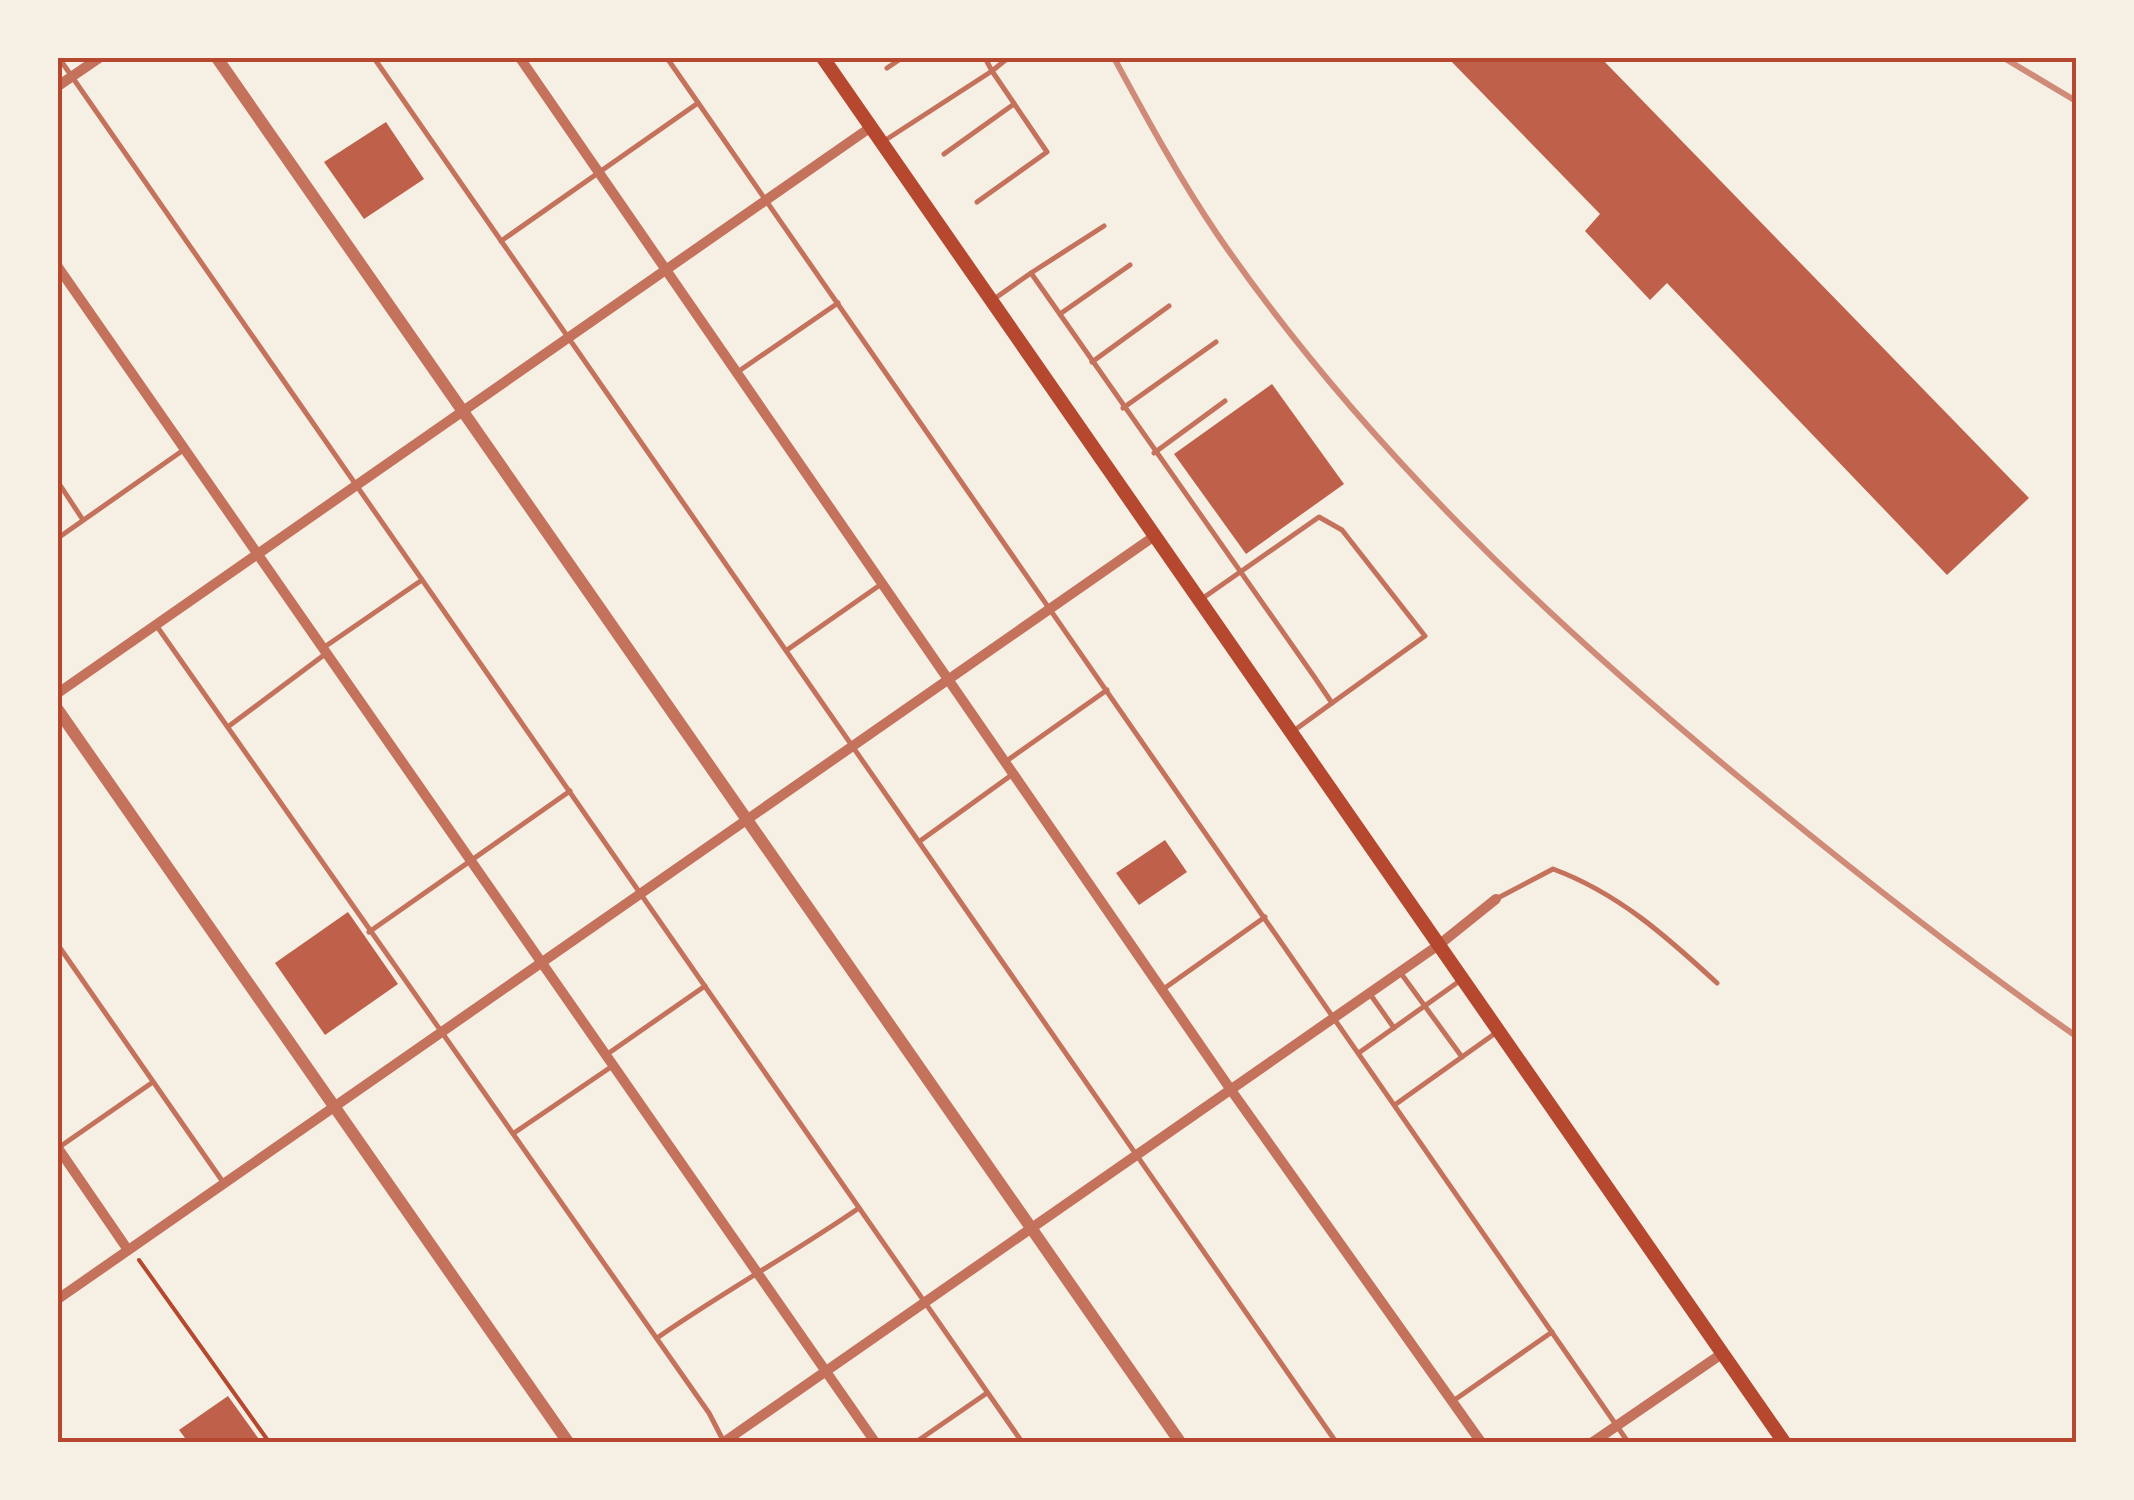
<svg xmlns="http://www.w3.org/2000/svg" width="2134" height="1500" viewBox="0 0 2134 1500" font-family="'Exo 2',sans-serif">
  <rect width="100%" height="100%" fill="#f6efe4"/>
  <g fill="#bf614a">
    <path d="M1448 58H1601L2029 498 1947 575 1667 283 1650 300 1585 231 1600 214Z"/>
    <path d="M386 122 424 179 364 219 324 162Z"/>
    <path d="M1272 384 1344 484 1246 554 1174 454Z"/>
    <path d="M1165 840 1187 872 1139 905 1116 873Z"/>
    <path d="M348 912 398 984 325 1035 275 963Z"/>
    <path d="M228 1396 261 1442H188L179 1430Z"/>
  </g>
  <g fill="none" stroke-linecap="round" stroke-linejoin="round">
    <path stroke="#b5482f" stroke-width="4" d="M139 1260 269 1442"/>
    <g stroke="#c5725c" stroke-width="5">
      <path d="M59 58 1022 1442"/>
      <path d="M374 58 1336 1442"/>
      <path d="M667 58 1628 1442"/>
      <path d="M985 58 992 71 1008 58"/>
      <path d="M887 68 902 58"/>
      <path d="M884 141 992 71 1047 152 977 202"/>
      <path d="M944 154 1014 104"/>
      <path d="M501 241 698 103"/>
      <path d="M1031 273 1104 226"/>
      <path d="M994 299 1031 273 1313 675 1332 703 1292 732"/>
      <path d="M1060 314 1130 265"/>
      <path d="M1092 362 1169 306"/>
      <path d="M739 371 838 303"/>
      <path d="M1123 408 1216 342"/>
      <path d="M1154 453 1225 401"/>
      <path d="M58 468V470"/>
      <path d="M58 482 83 520"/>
      <path d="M58 538 182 451"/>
      <path d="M1203 598 1319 517 1342 530 1425 636 1332 703"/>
      <path d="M156 625 709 1413 724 1442"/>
      <path d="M323 648 422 580"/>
      <path d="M787 650 880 585"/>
      <path d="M229 726 324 655"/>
      <path d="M1005 762 1107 690"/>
      <path d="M920 841 1013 774"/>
      <path d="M1496 899 1553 869C1618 893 1666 936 1717 983"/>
      <path d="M369 932 570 791"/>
      <path d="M58 945 223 1182"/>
      <path d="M1400 972 1462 1057"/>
      <path d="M1162 990 1265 917"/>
      <path d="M1370 994 1394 1028"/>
      <path d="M1360 1052 1461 980"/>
      <path d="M606 1055 705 986"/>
      <path d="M1396 1104 1497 1032"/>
      <path d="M514 1133 611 1067"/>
      <path d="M58 1148 153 1082"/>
      <path d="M657 1338C723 1292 792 1254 859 1208"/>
      <path d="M1453 1401 1552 1332"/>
      <path d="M916 1442 987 1393"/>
    </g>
    <g stroke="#c5725c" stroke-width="10">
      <path d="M520 58 1231 1090 1481 1442"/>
      <path d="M58 86 99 58"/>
      <path d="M58 267 875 1442"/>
      <path d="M58 693 871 127"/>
      <path d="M58 1148 128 1250"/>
      <path d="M58 1299 1156 535"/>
      <path d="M724 1442 1440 944 1496 899"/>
      <path d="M1593 1442 1723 1353"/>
    </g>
    <g stroke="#c5725c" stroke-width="12">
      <path d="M217 58 1180 1442"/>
      <path d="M58 710 568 1442"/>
    </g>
    <path stroke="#b5482f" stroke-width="14" d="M823 58 1784 1442"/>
    <g stroke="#cf8b77" stroke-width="6">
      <path d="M1114 58C1146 117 1179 178 1217 234 1361 444 1550 622 1746 783 1853 871 1962 957 2076 1036"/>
      <path d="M2004 58 2076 101"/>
    </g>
  </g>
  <rect width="2134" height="1500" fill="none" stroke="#f6efe4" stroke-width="120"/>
  <rect x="60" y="60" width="2014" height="1380" fill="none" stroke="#b5482f" stroke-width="4"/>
</svg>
